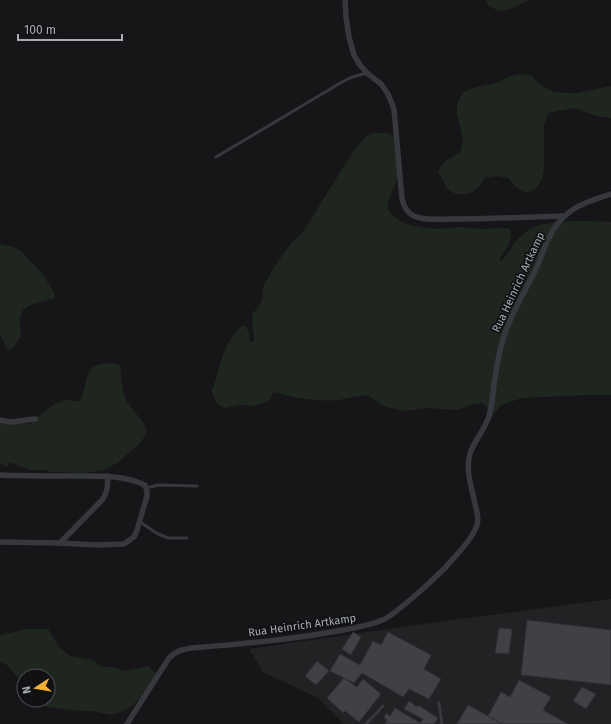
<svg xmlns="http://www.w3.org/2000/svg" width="611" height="724" viewBox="0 0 611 724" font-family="'Fira Sans',sans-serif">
  <rect width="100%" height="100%" fill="#161618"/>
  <path fill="#222225" d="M611 599V724H344L318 698 263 672 249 649 430 623Z"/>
  <g fill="#1e261f">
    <path d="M486 0H529C520 3 509 12 500 11 497 11 492 7 488 5Z"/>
    <path d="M521 74 532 76 540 85 552 91 565 93H577L611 86V118L597 116 574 108 548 113 544 125V169L542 180 535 189 526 193 516 187 508 178 497 176 485 178C478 188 475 194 462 194 457 195 452 193 448 189 445 186 441 176 438 172 442 161 452 157 460 152L463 141 457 114V104L463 92 473 88 497 83 507 77Z"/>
    <path d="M371 133H389L395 137 400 172 388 202V209L393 216 406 224 426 228 436 229 461 227 482 229 508 228 511 231C511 236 510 242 508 247 505 252 500 255 500 261 507 257 510 249 515 242 518 238 523 235 526 232 541 218 591 221 611 222V395H588L522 398 501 405 490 419 487 407 482 403 474 404 456 410 426 408 406 411 386 407 367 395C357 396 348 398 339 400 316 402 295 398 273 392L271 399 264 403 252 406 240 405 224 408 217 404 211 390 214 386C220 365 224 341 242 326H245L249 332 250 342H252L254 340 252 315 262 301 263 287 274 267 292 242 303 232 354 150 365 137Z"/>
    <path d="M0 244 13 247 21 251 41 272 54 292 55 297 53 299 32 304 23 310 20 318 21 336 13 348 8 351 0 334Z"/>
    <path d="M108 363 117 364 120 366 123 391 127 402 143 422 147 430 145 436 140 443 117 463 104 470 85 473 51 472 46 470H31L9 462V465L6 467 0 463V420L31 424C39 415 55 401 67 400 72 400 75 402 80 401 87 390 83 369 98 365 102 364 105 364 108 363Z"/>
    <path d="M27 629H48L60 648 70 656 92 660 102 667H112L124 671 148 666 156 673 154 678 141 697 133 705 123 711 113 715 92 711H79L47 707 36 700H48V676H24V687L15 674 7 665 0 662V635Z"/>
  </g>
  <g fill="#404145" stroke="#303034">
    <path d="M527 620 611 630V685L521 675Z"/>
    <path d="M499 628 512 629 509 654 495 653Z"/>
    <path d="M353 632 361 637 351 655 342 649Z"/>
    <path d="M388 632 431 655 424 669 441 679 429 699 409 689 403 697 362 673 354 683 330 671 340 654 360 665 373 641 381 645Z"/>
    <path d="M317 661 329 671 316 685 305 676Z"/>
    <path d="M344 678 357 687 363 679 381 694 359 722 345 711 343 713 327 698Z"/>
    <path d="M519 680 551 697 543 710 568 724H502L488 716 501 692 510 697Z"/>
    <path d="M582 687 596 694 586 709 573 701Z"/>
    <path d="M409 701 417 707 418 705 438 718 434 724H385L387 720 384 718 386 713 390 716 395 708 420 723 423 719 404 709Z"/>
    <path d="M468 705 488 716 502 724H457Z"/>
  </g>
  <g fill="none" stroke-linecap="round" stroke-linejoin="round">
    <g stroke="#37383d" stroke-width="3">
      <path d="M216 157 342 82 352 77 367 73"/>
      <path d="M146 488 158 485 197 486"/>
      <path d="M140 522 158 534 168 538H187"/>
      <path d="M439 703 442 724"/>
      <path d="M366 724 383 706"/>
    </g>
    <g stroke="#37383d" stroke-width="5.5">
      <path d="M345 0 346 17 349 37 354 55 360 65 367 73 381 84 388 94 394 109 402 199C404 206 406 212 414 216 425 221 441 219 453 219 490 219 528 217 565 216"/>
      <path d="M0 420 10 422 35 419"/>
      <path d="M0 475C23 476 46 476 68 476 94 476 121 474 145 485L147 491V496L137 530 134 537 124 544 96 545 60 543 0 542"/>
      <path d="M60 543 102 500C107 493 109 486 107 476"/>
      <path d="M127 724 169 658C176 651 181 650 191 648 240 644 289 640 337 631 353 628 370 626 385 619 395 613 403 606 411 599 423 589 434 579 445 568 455 556 472 540 477 525 479 518 477 511 475 504 472 488 465 470 470 454 473 442 485 430 489 416 492 406 493 395 494 384 496 371 498 358 501 346 508 319 523 295 535 271 544 251 549 229 566 215 578 204 596 199 611 194"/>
    </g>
  </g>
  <g text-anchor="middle" stroke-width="3.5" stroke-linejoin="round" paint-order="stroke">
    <g font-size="11" fill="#a8adb8" stroke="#111113">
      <text transform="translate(518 282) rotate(-65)" y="4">Rua Heinrich Artkamp</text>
      <text transform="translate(302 625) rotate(-8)" y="4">Rua Heinrich Artkamp</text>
    </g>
  </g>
  <g transform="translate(36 688) rotate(258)"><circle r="19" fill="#111113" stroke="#4d4f55"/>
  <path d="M0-3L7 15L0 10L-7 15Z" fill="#f2b134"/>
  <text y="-6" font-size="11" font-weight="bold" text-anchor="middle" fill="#a8adb8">N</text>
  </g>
  <path d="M18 34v6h104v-6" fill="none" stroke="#a8adb8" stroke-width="2"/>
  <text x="24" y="34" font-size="12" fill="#a8adb8" stroke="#111113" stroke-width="3" paint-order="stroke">100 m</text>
</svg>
